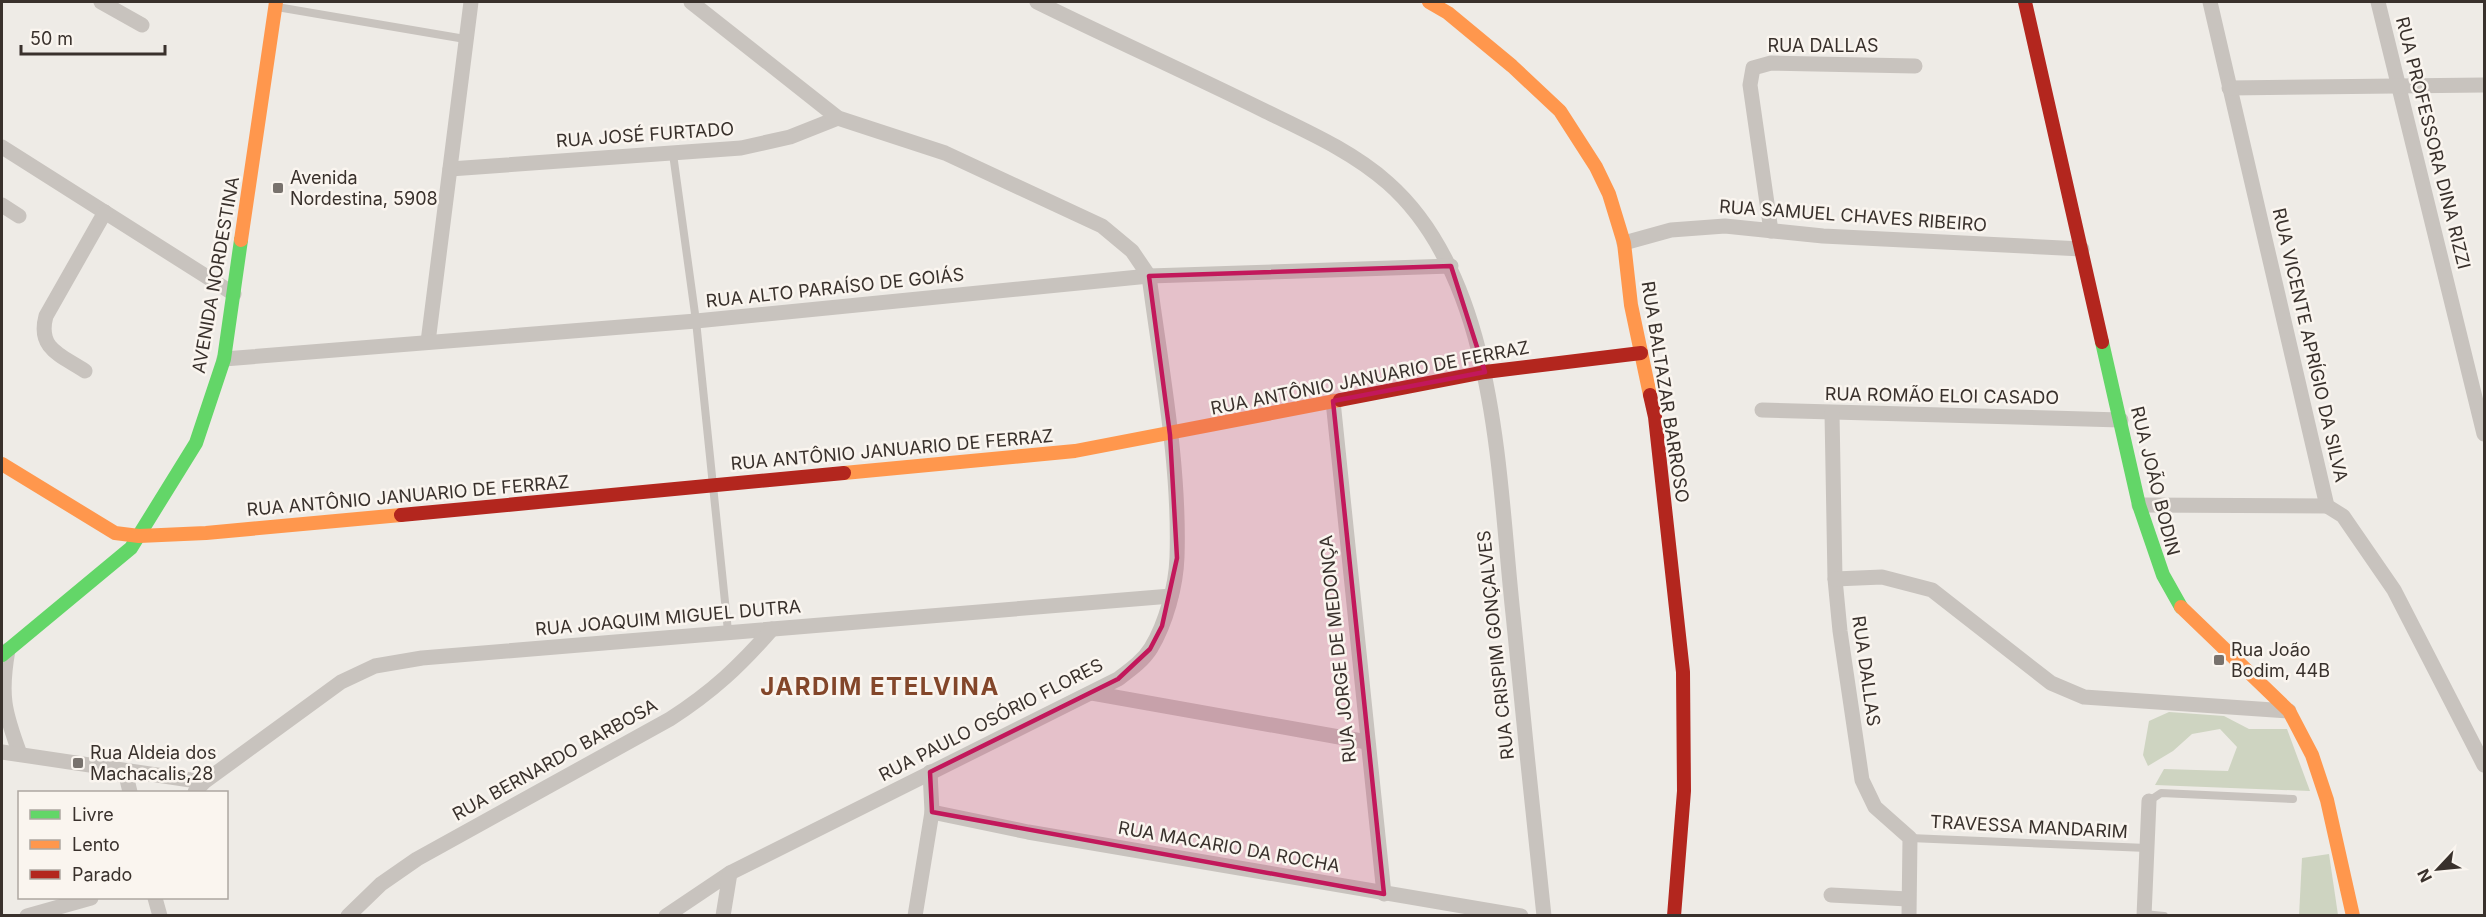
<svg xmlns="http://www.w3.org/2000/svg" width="2486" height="917" viewBox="0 0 2486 917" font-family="Inter,sans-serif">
  <rect width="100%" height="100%" fill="#eeebe6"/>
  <g fill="#ced4c1">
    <path d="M2169 712 2224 716 2249 729H2287L2310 791 2155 785 2164 769 2228 771 2237 747 2220 729 2192 734 2173 751 2148 766 2143 755 2149 721Z"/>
    <path d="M2329 854 2338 915 2299 916 2302 858Z"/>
  </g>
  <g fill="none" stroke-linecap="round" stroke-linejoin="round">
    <g stroke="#c8c3be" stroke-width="8">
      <path d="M277 7 465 39"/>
      <path d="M673 154 696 321 728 631"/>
      <path d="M2149 801 2161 793 2293 799"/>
      <path d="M1910 838 2147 848"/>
      <path d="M2144 914 2164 916"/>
    </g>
    <g stroke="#c8c3be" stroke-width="15">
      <path d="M101 2 142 25"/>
      <path d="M1037 2C1112 39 1188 73 1263 110 1306 131 1352 151 1388 183 1498 280 1498 478 1513 614 1523 715 1533 815 1544 916"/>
      <path d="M2210 2 2327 506 2343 516 2394 590 2484 765"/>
      <path d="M2378 2 2484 434"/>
      <path d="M2229 88 2484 85"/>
      <path d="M2 147 234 294"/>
      <path d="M450 169 741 148 790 137 838 118"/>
      <path d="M2 205 19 216"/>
      <path d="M1771 231 1750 85 1753 68 1771 63 1915 66"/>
      <path d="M1624 243 1671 230 1725 226 1823 236 2082 249"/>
      <path d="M428 342 471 2"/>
      <path d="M224 359 696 321 1149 276 1451 266"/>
      <path d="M85 371C61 355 37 349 46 316L105 212"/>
      <path d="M1333 401 1384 894"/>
      <path d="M1762 410 2121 420"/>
      <path d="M1832 413 1835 579 1840 631 1862 780 1875 807 1910 838 1909 916"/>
      <path d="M2139 505 2327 506"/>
      <path d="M1835 579 1882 577 1932 590 2051 683 2084 697 2289 711"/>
      <path d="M8 650C0 695 4 711 20 754"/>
      <path d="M1092 693 1367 742"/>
      <path d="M2 752 204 782"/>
      <path d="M125 771 130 792"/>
      <path d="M195 792 204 782 341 682 375 666 422 658 1171 596"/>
      <path d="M932 812 1028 832 1521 916"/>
      <path d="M1831 895 1908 899"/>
      <path d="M155 898 160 916"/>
      <path d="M27 916 91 898"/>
      <path d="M348 916 381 884 417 859 670 719C712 692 740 666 772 629"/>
      <path d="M666 916 730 873 1118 679C1130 670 1143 661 1151 648 1166 623 1176 586 1177 557 1180 464 1161 368 1149 276L1132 251 1102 226 945 153 838 118 691 2"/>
      <path d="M723 916 730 873"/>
      <path d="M915 916 932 812 930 772"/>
      <path d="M2144 916 2149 801"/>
    </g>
    <g stroke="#63d668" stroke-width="14">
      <path d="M2102 342 2139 505 2163 575 2181 607"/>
      <path d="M2 655 131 548 196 443 224 359 241 240"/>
    </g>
    <g stroke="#ff974d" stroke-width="14">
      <path d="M1429 2 1448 13 1512 66 1560 111 1596 167 1609 194 1624 243 1631 305 1650 395"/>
      <path d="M241 240 276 2"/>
      <path d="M2 464 115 533 139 536 206 533 401 515"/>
      <path d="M844 473 1075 451 1340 400"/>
      <path d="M2181 607 2289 711 2312 755 2327 800 2353 916"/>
    </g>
    <g stroke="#b3261e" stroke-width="14">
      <path d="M2025 2 2102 342"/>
      <path d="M1650 395 1655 417 1683 672 1684 791 1674 916"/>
      <path d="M1340 400 1485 372 1641 353"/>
      <path d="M401 515 844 473"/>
    </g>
  </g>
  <path fill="#c2185b" fill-opacity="0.2" stroke="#c2185b" stroke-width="4.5" stroke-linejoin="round" d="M1451 266 1485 372 1333 401 1384 894 932 812 930 772 1118 679 1150 649 1162 626 1177 558 1170 435 1149 276Z"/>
  <g fill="#78726d" stroke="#faf5ef" stroke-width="2">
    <rect x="272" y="182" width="12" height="12" rx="3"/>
    <rect x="2213" y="654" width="12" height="12" rx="3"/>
    <rect x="72" y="757" width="12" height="12" rx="3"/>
  </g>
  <g text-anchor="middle" stroke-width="5" stroke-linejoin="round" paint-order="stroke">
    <g font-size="18" fill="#39312c" stroke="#faf5ef">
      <text x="1823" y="52">RUA DALLAS</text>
      <text transform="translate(645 135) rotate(-4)" y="6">RUA JOSÉ FURTADO</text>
      <text transform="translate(2433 143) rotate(76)" y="6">RUA PROFESSORA DINA RIZZI</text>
      <text transform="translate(1853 216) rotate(4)" y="6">RUA SAMUEL CHAVES RIBEIRO</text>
      <text transform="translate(216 275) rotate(-80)" y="6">AVENIDA NORDESTINA</text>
      <text transform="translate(835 288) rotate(-6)" y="6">RUA ALTO PARAÍSO DE GOIÁS</text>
      <text transform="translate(2310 345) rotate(77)" y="6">RUA VICENTE APRÍGIO DA SILVA</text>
      <text transform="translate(1370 378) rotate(-11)" y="6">RUA ANTÔNIO JANUARIO DE FERRAZ</text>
      <text transform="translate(1665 392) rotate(81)" y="6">RUA BALTAZAR BARROSO</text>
      <text transform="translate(1942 396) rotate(1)" y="6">RUA ROMÃO ELOI CASADO</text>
      <text transform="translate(892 450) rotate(-5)" y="6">RUA ANTÔNIO JANUARIO DE FERRAZ</text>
      <text transform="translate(2155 481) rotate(76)" y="6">RUA JOÃO BODIN</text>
      <text transform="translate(408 496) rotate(-5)" y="6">RUA ANTÔNIO JANUARIO DE FERRAZ</text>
      <text transform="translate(668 618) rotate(-5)" y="6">RUA JOAQUIM MIGUEL DUTRA</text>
      <text transform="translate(1496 645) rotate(-96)" y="6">RUA CRISPIM GONÇALVES</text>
      <text transform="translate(1338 649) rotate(-96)" y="6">RUA JORGE DE MEDONÇA</text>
      <text transform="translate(1866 671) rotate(82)" y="6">RUA DALLAS</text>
      <text transform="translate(991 720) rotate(-27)" y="6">RUA PAULO OSÓRIO FLORES</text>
      <text transform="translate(555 760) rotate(-29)" y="6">RUA BERNARDO BARBOSA</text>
      <text transform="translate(2029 827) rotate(3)" y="6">TRAVESSA MANDARIM</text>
      <text transform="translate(1229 847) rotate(10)" y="6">RUA MACARIO DA ROCHA</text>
    </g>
    <g font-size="18" fill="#39312c" stroke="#faf5ef" text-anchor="start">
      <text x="290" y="184">Avenida<tspan x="290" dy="21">Nordestina, 5908</tspan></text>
      <text x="2231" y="656">Rua João<tspan x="2231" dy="21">Bodim, 44B</tspan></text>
      <text x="90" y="759">Rua Aldeia dos<tspan x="90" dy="21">Machacalis,28</tspan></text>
    </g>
    <g font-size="24" font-weight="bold" letter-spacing="1.5" fill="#83462a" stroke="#faf5ef">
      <text x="880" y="695">JARDIM ETELVINA</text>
    </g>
  </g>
  <rect width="2486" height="917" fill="none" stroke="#39312c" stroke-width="6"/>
  <rect x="18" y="791" width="210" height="108" fill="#faf5ef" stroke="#ada7a1" stroke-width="1.5"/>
  <rect x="30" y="810" width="30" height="9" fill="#63d668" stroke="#ada7a1" stroke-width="1.5"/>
  <text x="72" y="821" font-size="18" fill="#39312c">Livre</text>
  <rect x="30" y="840" width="30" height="9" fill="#ff974d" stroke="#ada7a1" stroke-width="1.5"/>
  <text x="72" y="851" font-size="18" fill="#39312c">Lento</text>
  <rect x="30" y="870" width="30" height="9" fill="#b3261e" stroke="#ada7a1" stroke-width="1.5"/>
  <text x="72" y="881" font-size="18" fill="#39312c">Parado</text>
  <g transform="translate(2438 869) rotate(244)" stroke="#faf5ef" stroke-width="4.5" paint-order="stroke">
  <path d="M0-4.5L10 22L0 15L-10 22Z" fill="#39312c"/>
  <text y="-9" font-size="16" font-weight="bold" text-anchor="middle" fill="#39312c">N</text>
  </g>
  <path d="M21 45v9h144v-9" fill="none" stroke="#39312c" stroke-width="3"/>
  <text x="30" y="45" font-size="18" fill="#39312c" stroke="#faf5ef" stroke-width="4.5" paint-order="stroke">50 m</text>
</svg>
